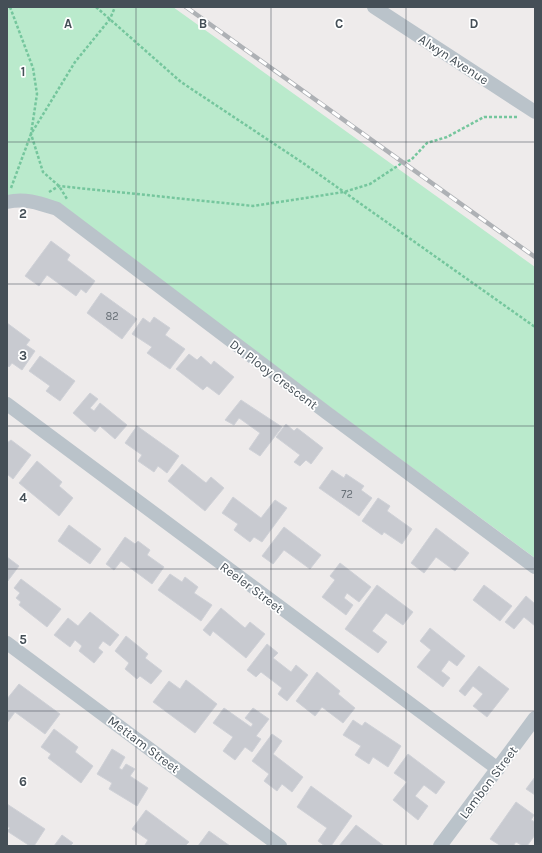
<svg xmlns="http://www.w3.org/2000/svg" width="542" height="853" viewBox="0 0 542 853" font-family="Karla,sans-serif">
  <rect width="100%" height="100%" fill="#eeebeb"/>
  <path fill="#baeacc" d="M7 7H173L535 267V558L58 207 28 196 7 195Z"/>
  <g fill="#c8cad0" stroke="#cfd1d7">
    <path d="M51 241 70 255 67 260 95 281 86 293 81 289 76 296 47 275 39 286 25 276Z"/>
    <path d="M101 293 137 319 122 339 87 313Z"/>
    <path d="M154 317 170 328 165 335 185 349 170 369 147 353 152 347 132 334 143 318 150 323Z"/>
    <path d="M7 323 30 340 26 345 35 351 22 370 12 363 9 367 7 365Z"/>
    <path d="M189 354 197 360 201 356 211 365 214 361 234 377 219 395 207 386 203 390 176 369Z"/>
    <path d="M40 356 75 381 60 401 46 391 50 386 29 371Z"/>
    <path d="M90 393 98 399 90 408 94 411 100 403 127 425 115 439 100 426 95 432 73 413Z"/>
    <path d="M241 400 282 427 260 456 249 449 260 433 239 418 234 425 225 420Z"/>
    <path d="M286 424 294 431 297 428 323 448 311 464 306 460 300 466 294 462 300 455 276 437Z"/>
    <path d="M137 426 179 456 167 473 158 466 154 472 138 461 142 455 125 443Z"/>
    <path d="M11 440 31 455 13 479 7 474V443Z"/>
    <path d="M37 461 62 482 59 486 73 498 59 516 19 483Z"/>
    <path d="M182 464 206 483 211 477 224 488 205 511 168 481Z"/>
    <path d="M332 470 344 478 346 474 364 486 361 490 372 498 359 516 319 488Z"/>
    <path d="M233 497 261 518 275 500 287 508 262 542 254 537 250 542 234 530 238 524 222 513Z"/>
    <path d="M378 498 390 506 387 511 412 529 402 544 384 532 382 535 362 521Z"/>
    <path d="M69 525 101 549 90 564 58 541Z"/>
    <path d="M284 527 321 555 310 569 284 550 273 564 262 556Z"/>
    <path d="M436 528 469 553 455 571 436 557 424 573 411 563Z"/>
    <path d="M125 537 135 544 138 541 150 550 147 555 164 567 152 584 121 561 114 570 106 564Z"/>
    <path d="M7 557 19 566 7 582Z"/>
    <path d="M340 563 371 587 359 602 347 593 344 598 353 605 346 615 322 597 335 580 330 576Z"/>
    <path d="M170 574 182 582 185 577 198 587 194 593 212 605 201 621 158 590Z"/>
    <path d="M21 579 61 609 47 627 19 605 21 602 16 598 20 593 14 588Z"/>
    <path d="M377 585 413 612 403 625 386 613 372 631 387 642 378 653 345 629Z"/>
    <path d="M484 585 512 606 500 621 473 600Z"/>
    <path d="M526 596 535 604V626L524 617 514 629 505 622Z"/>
    <path d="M221 608 245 628 250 622 265 634 246 658 213 631 210 636 203 630Z"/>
    <path d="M90 612 119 635 110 646 103 641 98 648 103 652 94 663 79 651 82 646 75 640 70 647 54 635 68 618 78 626Z"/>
    <path d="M430 628 465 656 457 666 449 660 441 671 450 678 443 687 417 667 431 650 420 641Z"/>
    <path d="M126 636 148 654 145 658 162 671 151 684 140 676 137 679 125 669 129 663 115 651Z"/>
    <path d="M267 644 278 653 273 658 291 672 296 665 308 675 287 701 278 694 282 688 261 672 256 677 247 670Z"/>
    <path d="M479 666 509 689 487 717 473 706 483 694 473 686 465 696 459 691Z"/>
    <path d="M317 672 340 691 338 694 355 708 343 723 322 707 315 716 296 701Z"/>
    <path d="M186 680 217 704 195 733 153 702 169 681 180 689Z"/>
    <path d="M19 684 60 714 45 734 15 712 7 723V699Z"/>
    <path d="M224 708 251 727 253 724 245 718 253 708 269 719 256 736 261 739 252 752 245 747 235 760 223 751 233 737 213 723Z"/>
    <path d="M353 720 362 726 365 722 401 746 388 767 373 757 369 764 355 755 361 746 343 735Z"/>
    <path d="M54 729 78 747 75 752 93 766 81 783 48 758 51 754 41 747Z"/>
    <path d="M272 734 282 741 273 754 303 777 292 792 282 784 277 791 264 781 269 774 252 761Z"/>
    <path d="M112 749 125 757 119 768 122 770 126 764 135 769 130 776 148 788 137 806 109 789 112 783 97 774Z"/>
    <path d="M408 754 445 782 436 794 424 785 415 796 428 806 418 820 393 800 407 782 394 773Z"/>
    <path d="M535 777V795L526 789Z"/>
    <path d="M311 786 352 816 331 846H325L318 841 327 828 297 807Z"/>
    <path d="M516 802 534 815 531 820 535 822V835L527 846H523L516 842 513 846H501L490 839Z"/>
    <path d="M7 804 45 829 34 846H30L7 831 10 828 7 826Z"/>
    <path d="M146 810 189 842 185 846 145 845 148 840 132 829Z"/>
    <path d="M356 825 384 846H339Z"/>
    <path d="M209 831 230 846H198Z"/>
    <path d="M62 835 73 843 70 846H54Z"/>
  </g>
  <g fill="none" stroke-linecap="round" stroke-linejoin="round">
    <g stroke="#75c69d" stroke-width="2.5" stroke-dasharray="3 2" stroke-linecap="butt">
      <path d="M10 7 33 68 37 94 31 134 43 172 59 186 67 199"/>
      <path d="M96 7 181 82 303 163 535 327"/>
      <path d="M11 188 31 134 75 62 110 19 115 7"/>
      <path d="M49 192 59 186 253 206 344 192 370 184 402 163 411 160 427 143 447 137 484 117H517"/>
    </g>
    <g stroke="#bac3ca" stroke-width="14">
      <path d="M374 7 535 112"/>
      <path d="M7 202C26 198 39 203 57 209L327 413 535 567"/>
      <path d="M7 404 498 769"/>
      <path d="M7 643 280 846"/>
      <path d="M440 846 535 718"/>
    </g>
    <g stroke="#aeb1b5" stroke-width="4.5">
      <path id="rail" d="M186 7 535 257"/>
    </g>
    <use href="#rail" stroke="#fff" stroke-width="3" stroke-dasharray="9" stroke-linecap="butt"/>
  </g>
  <path fill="none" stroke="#454f57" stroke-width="1" stroke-opacity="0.55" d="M136 7V846M271 7V846M406 7V846M7 142H535M7 284H535M7 426H535M7 569H535M7 711H535"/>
  <g text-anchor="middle" stroke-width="3.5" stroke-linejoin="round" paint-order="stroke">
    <g font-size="11" fill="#666e75">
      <text x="112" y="320">82</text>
      <text x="347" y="498">72</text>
    </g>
    <g font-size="13" fill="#454f57" stroke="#fff">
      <text transform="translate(454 59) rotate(33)" y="5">Alwyn Avenue</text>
      <text transform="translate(274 374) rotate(37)" y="5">Du Plooy Crescent</text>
      <text transform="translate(252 587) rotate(37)" y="5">Reeler Street</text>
      <text transform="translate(144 744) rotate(37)" y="5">Mettam Street</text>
      <text transform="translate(488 782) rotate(-53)" y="5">Lambon Street</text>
    </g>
  </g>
  <g font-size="13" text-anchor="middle" font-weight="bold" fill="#454f57" stroke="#fff" stroke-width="3.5" stroke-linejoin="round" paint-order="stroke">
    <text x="68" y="28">A</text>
    <text x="203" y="28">B</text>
    <text x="339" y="28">C</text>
    <text x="474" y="28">D</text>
    <text x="23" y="76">1</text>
    <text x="23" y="218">2</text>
    <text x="23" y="360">3</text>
    <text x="23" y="502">4</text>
    <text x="23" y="644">5</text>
    <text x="23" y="786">6</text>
  </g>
  <rect width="542" height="853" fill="none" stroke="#454f57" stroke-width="16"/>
</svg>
